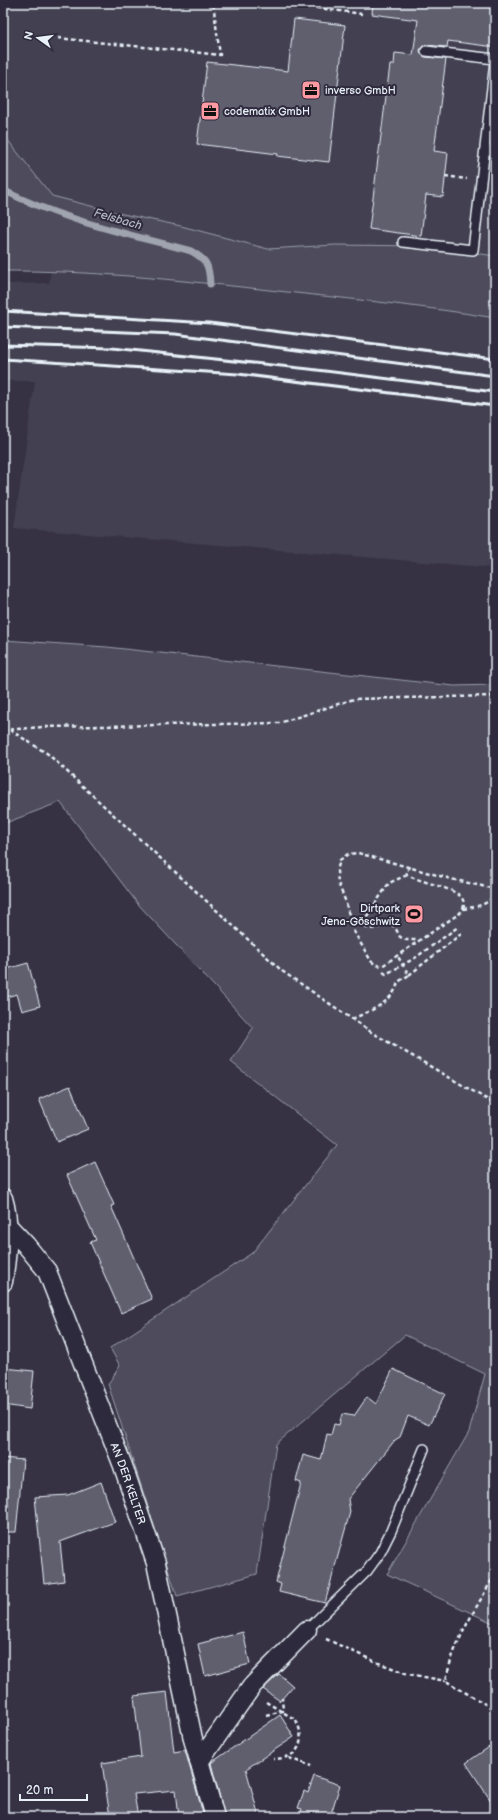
<svg xmlns="http://www.w3.org/2000/svg" width="498" height="1820" viewBox="0 0 498 1820" font-family="'Balsamiq Sans',sans-serif">
  <rect width="100%" height="100%" fill="#363244"/>
  <filter id="ink" filterUnits="userSpaceOnUse"><feTurbulence type="fractalNoise" baseFrequency=".025" numOctaves="2"/><feDisplacementMap in="SourceGraphic" scale="8" xChannelSelector="R" yChannelSelector="G"/><feConvolveMatrix kernelMatrix="1 2 1 2 8 2 1 2 1" color-interpolation-filters="sRGB"/></filter>
  <g filter="url(#ink)">
    <path fill="#433f51" d="M3 3H495V568L14 528 35 381H3V284L49 283 51 270 3 271Z"/>
    <g fill="#4d4b5c" stroke="#9a9eaa">
      <path d="M3 134 52 196 118 213 181 226 268 249 335 245 427 246 495 256V318C417 305 339 298 260 289 175 280 89 270 3 271Z"/>
      <path d="M3 640 107 647 454 686 495 685V1624L387 1574 469 1432 485 1374 405 1335 276 1444 257 1574 177 1596 108 1384 120 1366 110 1348 252 1253 337 1145 231 1062 253 1028 138 904 60 802 3 824Z"/>
    </g>
    <g fill="none" stroke-linecap="round" stroke-linejoin="round">
      <path stroke="#a0a4af" stroke-width="7" d="M3 190C61 220 128 234 191 251 207 260 209 265 210 284"/>
    </g>
    <g fill="#605e6e" stroke="#e8f1f8">
      <path d="M373 3H495V47L448 41 447 47 426 45 423 46 420 50 421 54 425 57 446 59 434 151 448 153 443 197 426 195 421 236 369 229 390 65H394L395 53 413 55 418 20 372 14Z"/>
      <path d="M294 19 345 25 329 162 277 156 278 154 197 144 207 62 288 71Z"/>
      <path d="M28 963 40 1006 22 1011 17 994 3 998V970Z"/>
      <path d="M70 1086 88 1129 57 1142 39 1099Z"/>
      <path d="M95 1162 114 1205 111 1206 152 1299 121 1313 90 1242 96 1240 67 1175Z"/>
      <path d="M4 1368 34 1371 30 1409 3 1405Z"/>
      <path d="M393 1369 445 1394 429 1425 408 1416 400 1437 395 1440 348 1499 350 1512 325 1603 279 1592 281 1584 276 1582 301 1483 296 1481 303 1455 321 1460 327 1434 331 1435 334 1424 339 1425 342 1414 354 1416 367 1397 376 1404Z"/>
      <path d="M3 1458 23 1460 16 1532H3Z"/>
      <path d="M101 1482 115 1522 60 1542 64 1581 44 1584 35 1497 68 1495Z"/>
      <path d="M243 1632 250 1664 205 1676 198 1644Z"/>
      <path d="M279 1674 293 1686 280 1701 263 1689Z"/>
      <path d="M167 1692 174 1752 185 1750 204 1817H179L176 1790 134 1794 138 1817H110L102 1763 141 1757 134 1696Z"/>
      <path d="M280 1715 294 1737 246 1769 259 1817H225L211 1763Z"/>
      <path d="M495 1743V1807L466 1763Z"/>
      <path d="M314 1776 340 1785 330 1817H299L302 1809 298 1808 304 1791 308 1793Z"/>
    </g>
    <g fill="none" stroke-linecap="round" stroke-linejoin="round">
      <g stroke="#e8f1f8" stroke-width="12">
        <g id="lane">
          <path d="M426 51 495 59"/>
          <path d="M485 150 495 151"/>
          <path d="M403 242 473 250 495 62"/>
          <path d="M307 1630 367 1571 380 1553 391 1531 424 1449"/>
        </g>
      </g>
      <g stroke="#e8f1f8" stroke-width="21">
        <g id="street">
          <path d="M3 1198C11 1225 7 1254 3 1282"/>
          <path id="s1" d="M8 1226 26 1245 47 1271 123 1466 156 1563 193 1739 215 1817"/>
          <path d="M199 1762 252 1686 307 1630"/>
        </g>
      </g>
      <g stroke="#e8f1f8" stroke-width="2.5" stroke-dasharray="4 3" stroke-linecap="butt">
        <path d="M282 3 362 14"/>
        <path d="M58 38 220 55 213 3"/>
        <path d="M445 176 467 179"/>
        <path d="M3 730 43 727 279 723 354 699 495 696"/>
        <path d="M10 730 48 754 282 971 371 1032 495 1104"/>
        <path d="M410 867 406 871 407 875C418 881 456 889 461 897 466 903 464 908 460 913L382 966 376 965 371 961 353 930 345 900 338 883 337 871 340 860 348 854 358 853 451 879 495 889"/>
        <path d="M407 875 389 883 365 919 364 924 367 928C376 931 382 924 391 924L396 929 400 937 406 940H418"/>
        <path d="M463 909C477 906 487 906 495 894"/>
        <path d="M383 972 386 974 415 958 458 927"/>
        <path d="M409 975 461 934"/>
        <path d="M352 1019C370 1011 393 1003 398 982L409 975 397 955"/>
        <path d="M495 1574C477 1608 452 1643 446 1681L495 1710"/>
        <path d="M326 1639 376 1662 408 1674 446 1681"/>
        <path d="M266 1702 296 1720C307 1743 298 1759 273 1759"/>
        <path d="M266 1715 283 1711 282 1698"/>
        <path d="M289 1758 311 1766"/>
      </g>
      <use href="#lane" stroke="#2f2a3d" stroke-width="9"/>
      <use href="#street" stroke="#2f2a3d" stroke-width="18"/>
      <g stroke="#e8f1f8" stroke-width="3">
        <path d="M3 311 210 323 495 359"/>
        <path d="M3 327 175 334 495 376"/>
        <path d="M3 345 112 348 309 369 495 392"/>
        <path d="M3 359 238 374 495 406"/>
      </g>
    </g>
  </g>
  <defs>
    <g id="office-square" transform="scale(1)"><rect x="-9" y="-9" width="18" height="18" rx="4" fill="#ff9aa2" stroke="#2f2a3d"/><path d="M-6-3h4V-5.5h4V-3h4V5H-6ZM-1-4.5V-3h2v-1.5ZM-6 0V1H6V0Z" fill="#111"/></g>
    <g id="stadium-square" transform="scale(1)"><rect x="-9" y="-9" width="18" height="18" rx="4" fill="#ff9aa2" stroke="#2f2a3d"/><path d="M0-5a6.5 5 0 1 0 0 10a6.5 5 0 1 0 0-10ZM-3.5-1.8h7v3.6h-7Z" fill="#111"/></g>
  </defs>
  <g fill-rule="evenodd">
    <use href="#office-square" x="311" y="90"/>
    <use href="#office-square" x="210" y="111"/>
    <use href="#stadium-square" x="414" y="914"/>
  </g>
  <g text-anchor="middle" stroke-width="4" stroke-linejoin="round" paint-order="stroke">
    <g font-size="11" fill="#e8f1f8" stroke="#2f2a3d" text-anchor="start">
      <text x="325" y="94">inverso GmbH</text>
      <text x="224" y="115">codematix GmbH</text>
      <text x="400" y="912" text-anchor="end">Dirtpark<tspan x="400" dy="13">Jena-Göschwitz</tspan></text>
    </g>
    <g font-size="11" fill="#e8f1f8" stroke="#2f2a3d">
      <text dy="4" stroke="none"><textPath href="#s1" startOffset="287">AN DER KELTER</textPath></text>
    </g>
    <g font-size="12" font-style="italic" fill="#b2b7c2" stroke="#2f2a3d">
      <text transform="translate(118 219) rotate(16)" y="4">Felsbach</text>
    </g>
  </g>
  <rect width="498" height="1820" fill="none" stroke="#2f2a3d" stroke-width="16"/>
  <rect x="8" y="8" width="482" height="1804" fill="none" stroke="#e8f1f8" stroke-width="1.5" filter="url(#ink)"/>
  <g transform="translate(38 38) rotate(284)" stroke="#2f2a3d" stroke-width="3" paint-order="stroke">
  <path d="M0-3L7 15L0 10L-7 15Z" fill="#e8f1f8"/>
  <text y="-6" font-size="11" font-weight="bold" text-anchor="middle" fill="#e8f1f8">N</text>
  </g>
  <path d="M20 1794v6h67v-6" fill="none" stroke="#e8f1f8" stroke-width="2"/>
  <text x="26" y="1794" font-size="12" fill="#e8f1f8" stroke="#2f2a3d" stroke-width="3" paint-order="stroke">20 m</text>
</svg>
